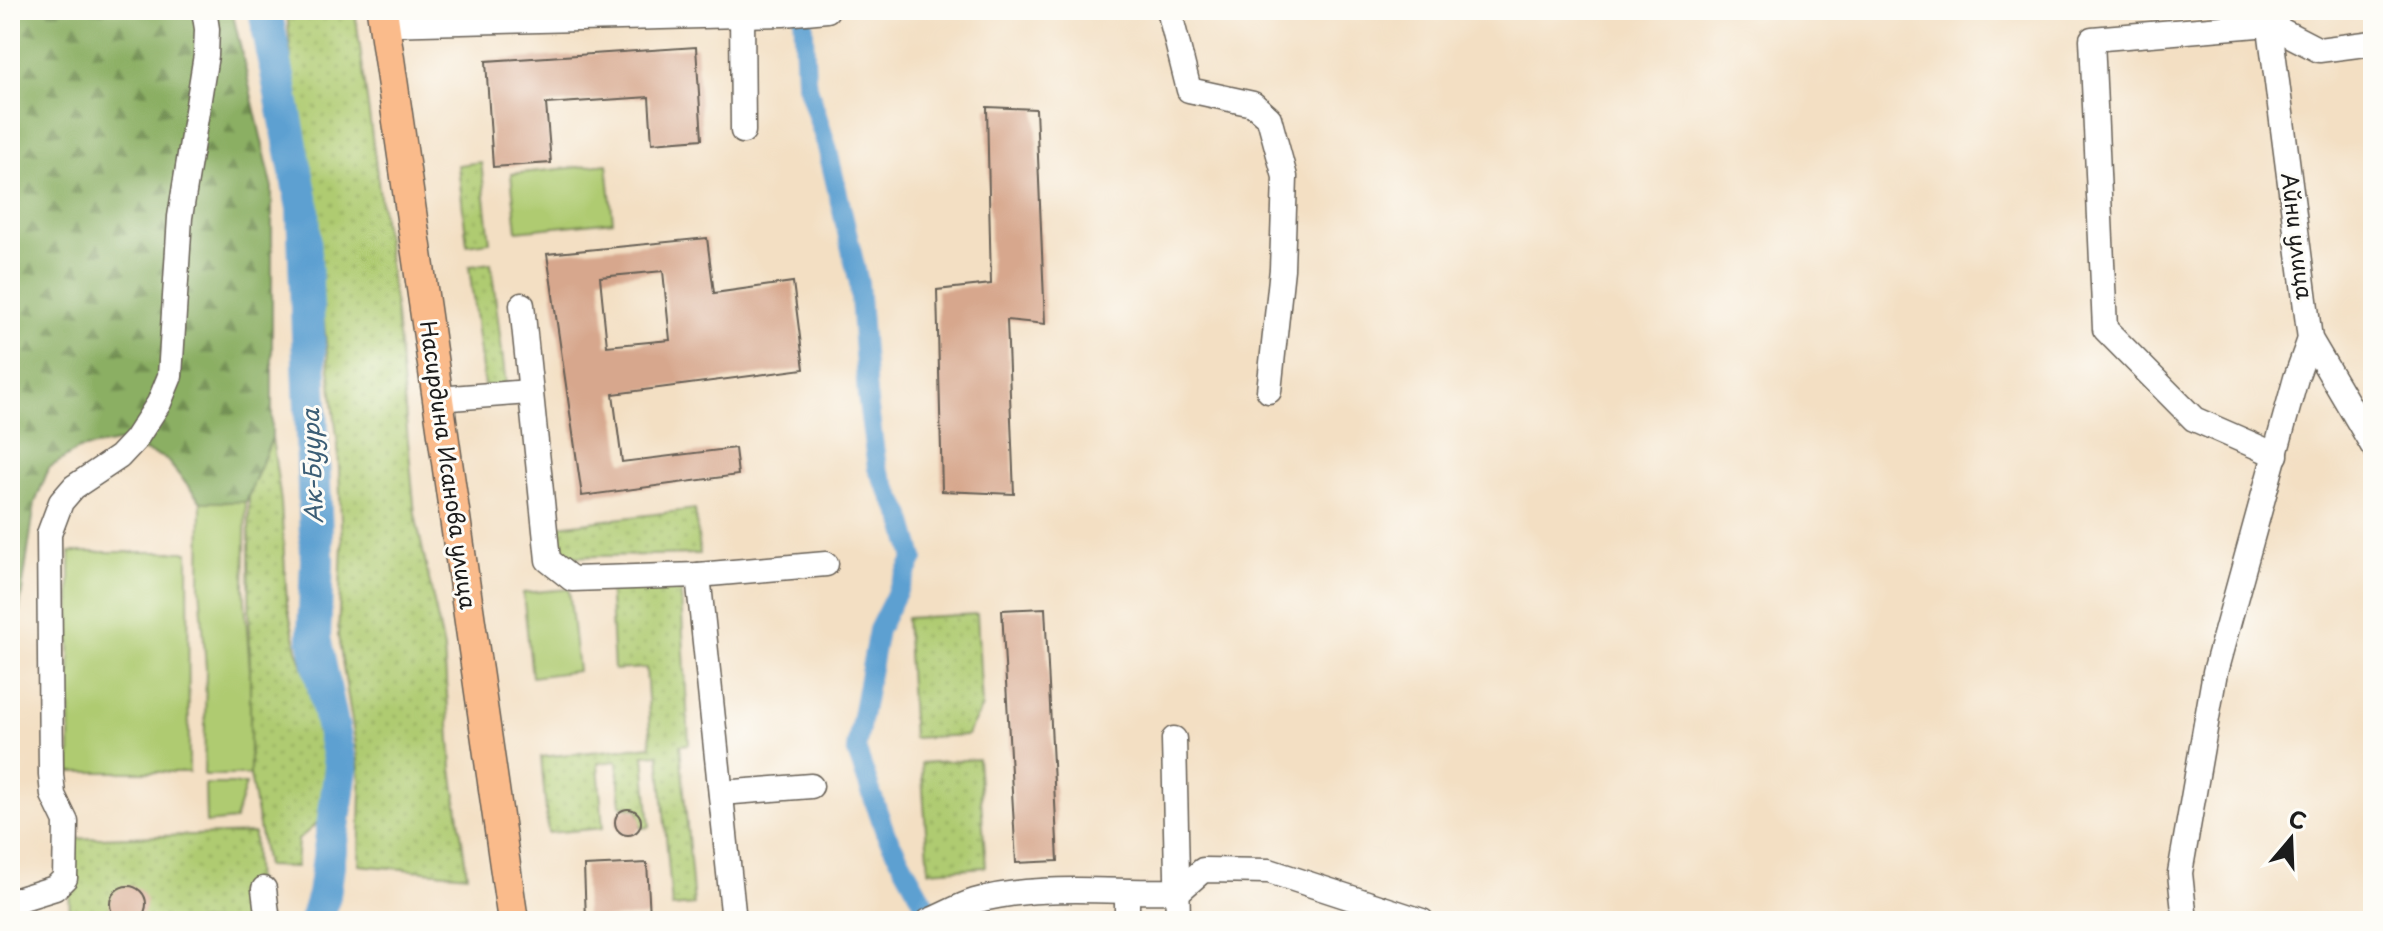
<svg xmlns="http://www.w3.org/2000/svg" width="2383" height="931" viewBox="0 0 2383 931" font-family="'Playpen Sans',sans-serif">
  <defs>
    <pattern id="grass-dots" width="8" height="8" patternUnits="userSpaceOnUse" patternTransform="scale(2)"><rect width="8" height="8" fill="#afcb71"/><path d="M2 2h.1M6 6h.1" fill="none" stroke="#96ae61" stroke-width="1.8" stroke-linecap="round"/></pattern>
    <pattern id="forest-firs" width="22" height="20" patternUnits="userSpaceOnUse" patternTransform="scale(2)"><rect width="22" height="20" fill="#8baf63"/><path d="M5 1l3.5 6h-7zM16 11l3.5 6h-7z" fill="#718e51"/></pattern>
  </defs>
  <rect width="100%" height="100%" fill="#fdfcf7"/>
  <filter id="ink" filterUnits="userSpaceOnUse"><feTurbulence type="fractalNoise" baseFrequency=".0125" numOctaves="2"/><feDisplacementMap in="SourceGraphic" scale="16" xChannelSelector="R" yChannelSelector="G"/><feConvolveMatrix kernelMatrix="1 2 1 2 8 2 1 2 1" color-interpolation-filters="sRGB"/></filter>
  <filter id="wash" filterUnits="userSpaceOnUse"><feTurbulence type="fractalNoise" baseFrequency=".006" numOctaves="4" result="noise"/><feDisplacementMap in="SourceGraphic" scale="32" xChannelSelector="R" yChannelSelector="G"/><feGaussianBlur stdDeviation="1.8" result="paint"/><feColorMatrix in="noise" values="0 0 0 0 0 0 0 0 0 0 0 0 0 0 0 0 0 1.4 0 .05"/><feComposite in="paint" operator="in"/></filter>
  <g filter="url(#wash)">
    <rect width="100%" height="100%" fill="#f3dfc3"/>
    <g fill="url(#grass-dots)" stroke="#667446" stroke-width="2">
      <path d="M287 10H355L396 315 415 514 444 649 452 769 467 875 359 865 361 792 358 758 338 636 342 544 338 446 314 237 298 151Z"/>
      <path d="M481 162 490 242 467 245 458 165Z"/>
      <path d="M491 263 506 384 484 386 469 266Z"/>
      <path d="M272 438 281 502 287 603 297 649 330 747 326 815 298 840 296 867 266 866 250 775 249 494Z"/>
      <path d="M695 509 700 554 553 557 549 527Z"/>
      <path d="M680 578 689 744 680 745 694 905 672 907 659 754 644 755 650 827 641 828 638 809 621 806 617 761 598 763 603 828 548 833 541 757 651 746 646 668 614 670 609 582Z"/>
      <path d="M977 614 982 707 967 735 913 738 906 618Z"/>
      <path d="M978 759 986 867 929 871 921 763Z"/>
      <path d="M254 833 257 921H70L68 839Z"/>
    </g>
    <path fill="url(#forest-firs)" stroke="#546640" stroke-width="2" d="M10 10H232L272 185V438L246 502H201L165 458 118 442 79 449 49 468 35 503 10 674Z"/>
    <g fill="#afcb71" stroke="#667446" stroke-width="2">
      <path d="M607 164 613 221 517 231 511 174Z"/>
      <path d="M201 502H246L244 587 250 670V775H204L206 669 200 586Z"/>
      <path d="M70 552H188L189 772H70Z"/>
      <path d="M569 589 578 671 532 677 523 593Z"/>
      <path d="M205 784H246L235 820 206 823Z"/>
    </g>
    <g fill="none" stroke-linecap="round" stroke-linejoin="round">
      <path stroke="#5da0d1" stroke-width="20" d="M803 10 806 81 827 147 859 283 867 395 877 468 902 516 914 558 878 630 856 749 885 832 934 921"/>
      <path stroke="#5da0d1" stroke-width="34" d="M265 10 303 208 317 561 314 638 341 768 324 895 316 921"/>
    </g>
    <g id="blocks">
      <g fill="#d7a78d" fill-rule="evenodd">
        <path d="M696 47 702 139 652 143 649 97 546 104 551 163 493 167 486 61Z"/>
        <path d="M987 107 1036 109 1045 324 1007 320 1014 494 942 491 937 290 991 284Z"/>
        <path d="M707 238 714 293 793 282 804 369 613 394 622 462 735 448 738 475 582 496 547 254ZM663 271 670 340 607 346 600 277Z"/>
        <path d="M1045 608 1058 861 1016 863 1002 610Z"/>
        <circle cx="628" cy="822" r="13"/>
        <path d="M647 863 650 916 586 919 584 866Z"/>
        <circle cx="128" cy="904" r="18"/>
      </g>
    </g>
  </g>
  <g filter="url(#ink)">
    <use href="#blocks" fill-opacity="0" stroke="#676056" stroke-width="2"/>
    <g fill="none" stroke-linecap="round" stroke-linejoin="round">
      <g stroke="#676056" stroke-width="27">
        <g id="minor">
          <path d="M1169 10 1189 90 1253 104 1269 118 1285 177 1282 269 1269 391"/>
          <path d="M2268 12 2310 339 2373 446"/>
          <path d="M742 14 743 131"/>
          <path d="M384 24 783 14 827 10"/>
          <path d="M522 305 548 560 572 579 698 575 826 564"/>
          <path d="M438 399 529 392"/>
          <path d="M2276 455 2194 419 2105 329 2092 39 2269 24 2319 50 2373 43"/>
          <path d="M698 575 734 921"/>
          <path d="M1174 739 1178 921"/>
          <path d="M721 793 811 786"/>
          <path d="M264 889 268 921"/>
          <path d="M1127 892V921"/>
          <path d="M10 902 55 888 65 878 66 822 53 795 51 774 49 534 61 502 74 487 119 457 135 440 159 403 170 376 180 217 206 55 207 29 204 10"/>
          <path d="M929 921C944 915 959 906 975 901 1037 883 1114 893 1179 891L1203 870 1269 871 1422 921"/>
          <path d="M2185 921 2180 873 2215 672 2296 378 2310 339"/>
        </g>
      </g>
      <g stroke="#676056" stroke-width="33">
        <path id="major" d="M382 10 513 921"/>
      </g>
      <use href="#minor" stroke="#fff" stroke-width="24"/>
      <use href="#major" stroke="#fabb8b" stroke-width="30"/>
    </g>
  </g>
  <g text-anchor="middle" stroke-width="6" stroke-linejoin="round" paint-order="stroke">
    <g font-size="22" fill="#1c1c1c" stroke="#fdfcf7">
      <text transform="translate(2297 236) rotate(83)" y="8">Айни улица</text>
      <text transform="translate(448 465) rotate(82)" y="8">Насирдина Исанова улица</text>
    </g>
    <g font-size="24" font-style="italic" fill="#3c5e76" stroke="#fdfcf7">
      <text transform="translate(313 466) rotate(-92)" y="8">Ак-Буура</text>
    </g>
  </g>
  <rect width="2383" height="931" fill="none" stroke="#fdfcf7" stroke-width="40"/>
  <g transform="translate(2291 839) rotate(19)" stroke="#fdfcf7" stroke-width="6" paint-order="stroke">
  <path d="M0-6L14 30L0 20L-14 30Z" fill="#1c1c1c"/>
  <text y="-12" font-size="22" font-weight="bold" text-anchor="middle" fill="#1c1c1c">С</text>
  </g>
</svg>
